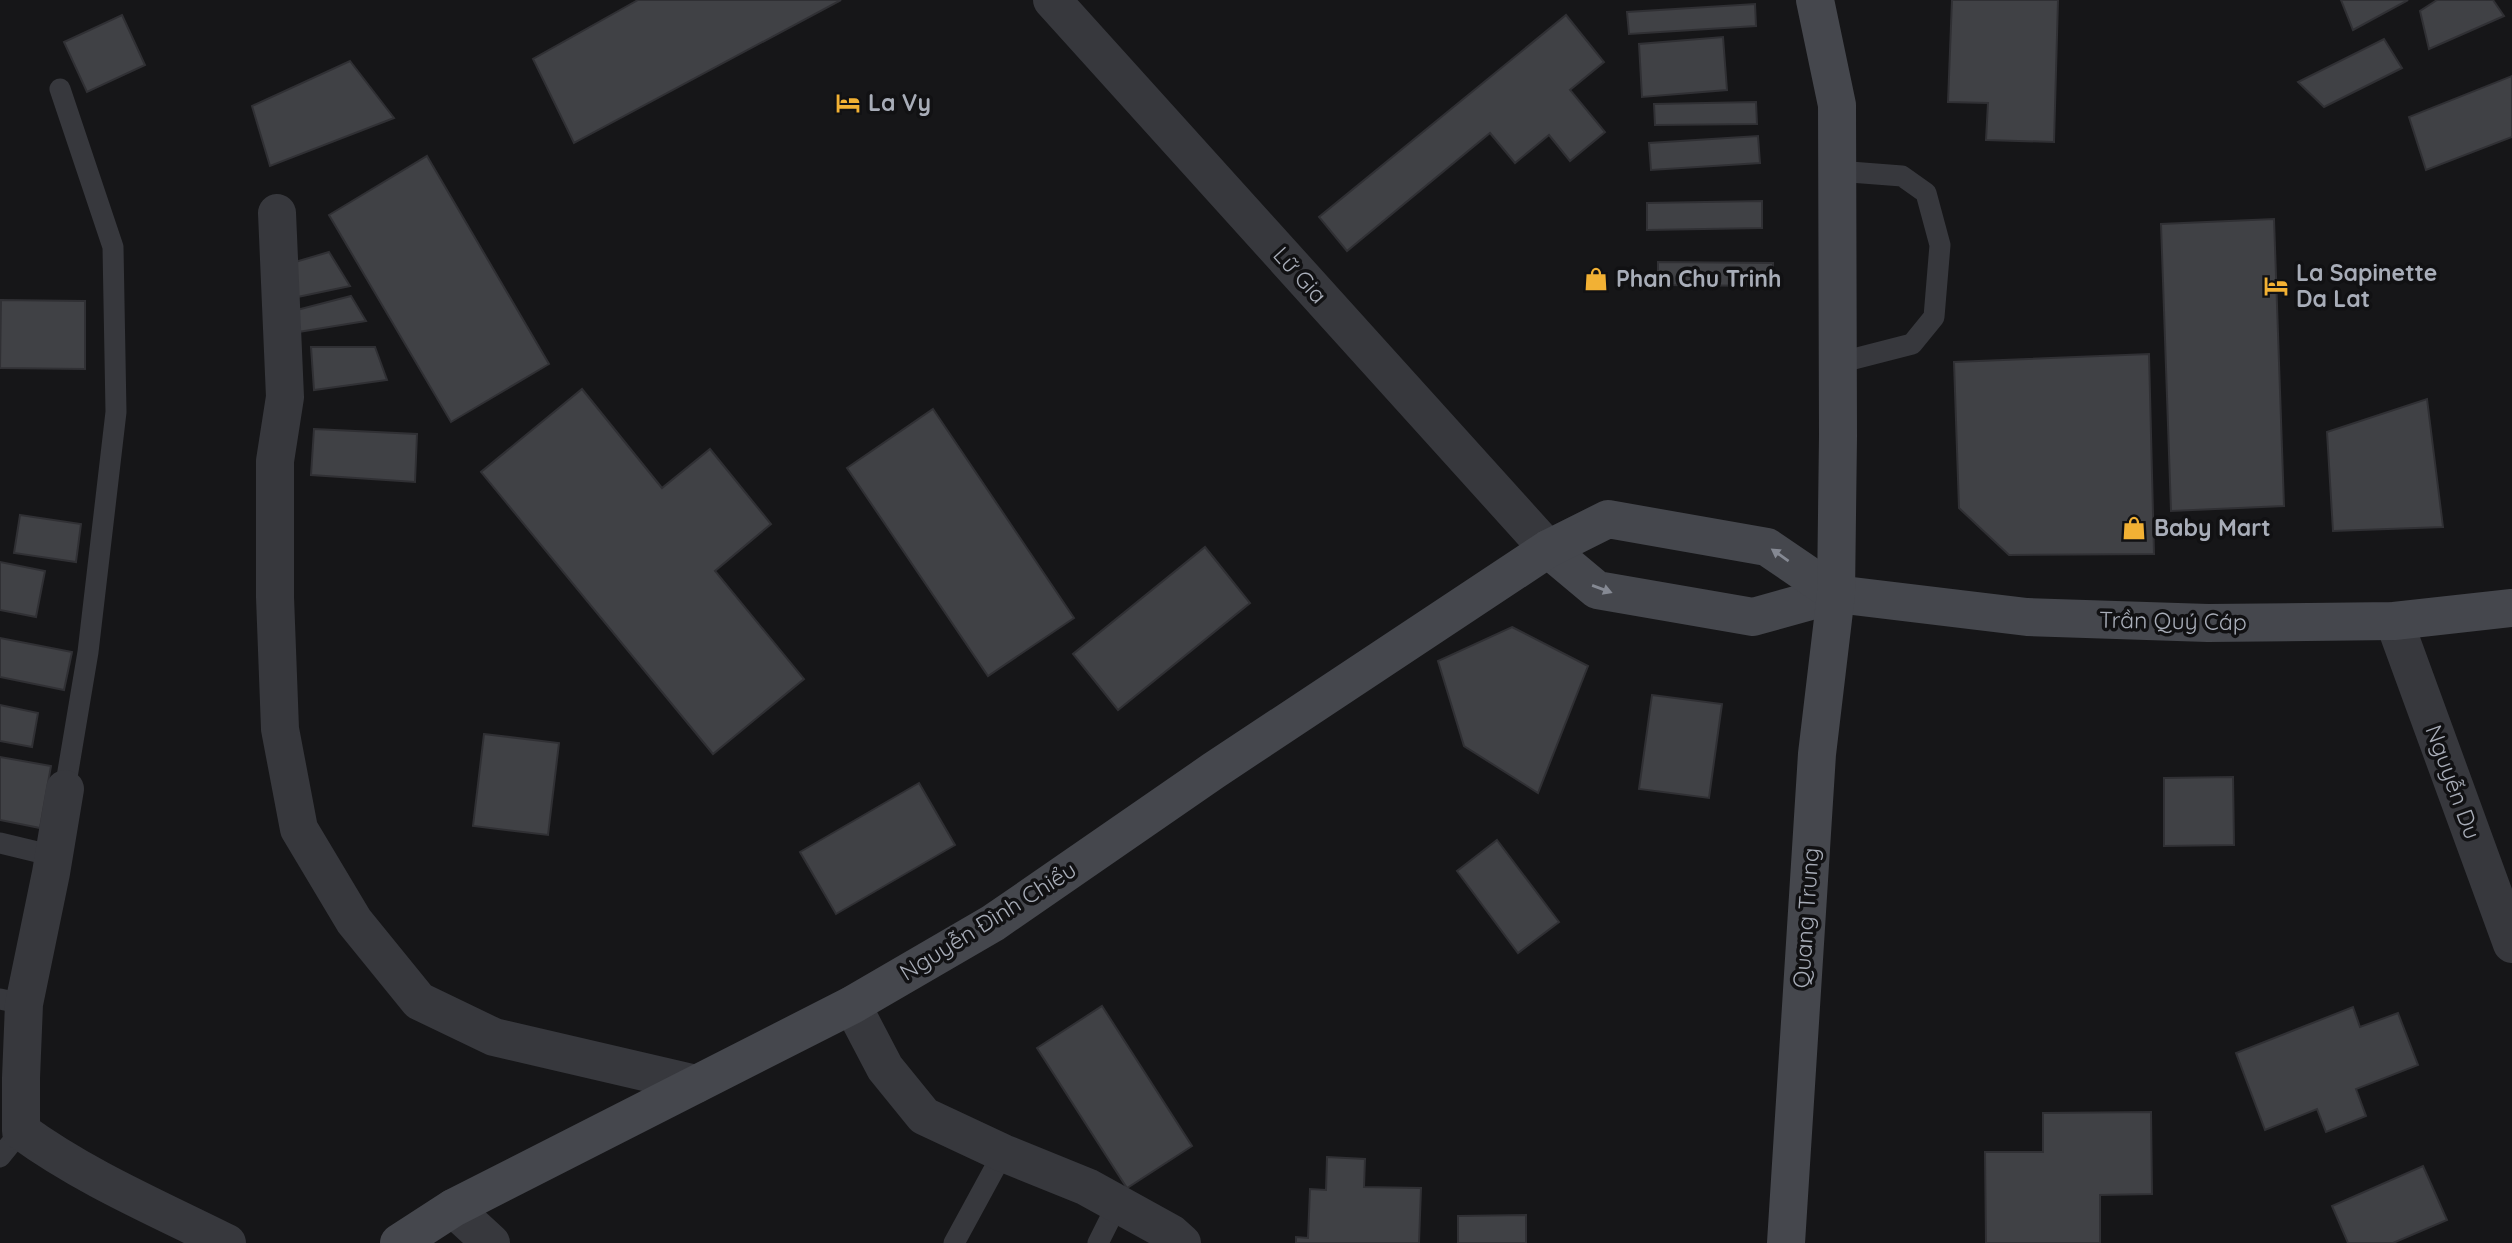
<svg xmlns="http://www.w3.org/2000/svg" width="2512" height="1243" viewBox="0 0 2512 1243" font-family="Quicksand,sans-serif">
  <rect width="100%" height="100%" fill="#161618"/>
  <g fill="#404145" stroke="#303034" stroke-width="2">
    <path d="M638 0H841L574 143 533 59Z"/>
    <path d="M1952 0H2058L2054 142 1986 140 1988 103 1948 102Z"/>
    <path d="M2341 0H2408L2353 30Z"/>
    <path d="M2437 0H2493L2504 16 2429 49 2420 11Z"/>
    <path d="M1755 4 1756 26 1629 34 1627 12Z"/>
    <path d="M122 15 145 65 87 92 64 42Z"/>
    <path d="M1566 15 1604 62 1570 90 1605 132 1570 161 1549 135 1515 163 1490 133 1347 251 1319 217Z"/>
    <path d="M1723 37 1727 90 1642 97 1639 44Z"/>
    <path d="M2384 39 2402 68 2324 107 2298 82Z"/>
    <path d="M350 61 394 118 270 166 252 106Z"/>
    <path d="M2512 76V137L2426 170 2409 117Z"/>
    <path d="M1756 102 1757 124 1655 125 1654 104Z"/>
    <path d="M1758 136 1760 163 1651 170 1649 143Z"/>
    <path d="M427 156 549 364 451 422 329 215Z"/>
    <path d="M1762 201V228L1647 230V203Z"/>
    <path d="M2274 219 2284 506 2171 511 2161 224Z"/>
    <path d="M329 252 350 286 288 299 285 265Z"/>
    <path d="M1658 262 1773 263V286L1658 285Z"/>
    <path d="M351 296 366 321 292 333 289 312Z"/>
    <path d="M1 300 85 301V369L0 368Z"/>
    <path d="M311 347H375L387 380 314 390Z"/>
    <path d="M2149 354 2154 554 2009 555 1959 508 1954 362Z"/>
    <path d="M582 389 662 488 710 449 771 524 715 571 804 679 713 754 481 472Z"/>
    <path d="M2427 399 2443 527 2333 531 2327 432Z"/>
    <path d="M933 409 1074 618 988 676 847 468Z"/>
    <path d="M314 429 417 434 415 482 311 475Z"/>
    <path d="M20 515 81 524 76 562 14 553Z"/>
    <path d="M1205 547 1250 603 1118 710 1073 654Z"/>
    <path d="M0 562 45 571 36 617 0 610Z"/>
    <path d="M1512 627 1588 666 1538 793 1464 746 1438 661Z"/>
    <path d="M0 638 72 652 64 690 0 677Z"/>
    <path d="M1652 695 1722 704 1709 798 1639 789Z"/>
    <path d="M0 705 38 713 32 747 0 741Z"/>
    <path d="M484 734 559 743 548 835 473 826Z"/>
    <path d="M0 757 51 766 40 828 0 820Z"/>
    <path d="M2233 777 2234 845 2164 846V778Z"/>
    <path d="M919 783 955 845 836 914 800 852Z"/>
    <path d="M1497 840 1559 922 1518 953 1457 871Z"/>
    <path d="M1102 1006 1192 1146 1127 1188 1037 1048Z"/>
    <path d="M2353 1007 2360 1027 2398 1013 2418 1065 2356 1089 2366 1116 2326 1132 2317 1109 2265 1130 2236 1053Z"/>
    <path d="M2151 1112 2152 1194 2100 1195V1243H1986L1985 1152H2043V1113Z"/>
    <path d="M1327 1157 1365 1159 1364 1187 1421 1188 1419 1243H1296V1237L1308 1238 1310 1189 1326 1190Z"/>
    <path d="M2423 1166 2447 1220 2393 1243H2348L2332 1206Z"/>
    <path d="M1526 1215V1243H1458V1216Z"/>
  </g>
  <g fill="none" stroke-linecap="round" stroke-linejoin="round">
    <g stroke="#37383d" stroke-width="21">
      <path d="M60 89 113 247 116 412 88 652 65 789"/>
      <path d="M1837 171 1902 176 1926 193 1940 245 1934 317 1912 344 1838 363"/>
      <path d="M0 843 54 856"/>
      <path d="M0 999 24 1004"/>
      <path d="M0 1157 21 1131"/>
      <path d="M954 1243 1003 1153"/>
      <path d="M1098 1243 1118 1203"/>
    </g>
    <g stroke="#37383d" stroke-width="38">
      <path d="M1052 0 1548 549"/>
      <path d="M277 213 285 397 275 461V597L280 729 299 829 354 921 419 1001 494 1037 696 1084"/>
      <path d="M65 789 51 873 24 1004 21 1078V1131C84 1177 157 1208 227 1243"/>
      <path d="M852 1005 885 1068 924 1116 1003 1153 1087 1187 1172 1234 1182 1243"/>
      <path d="M453 1208 491 1243"/>
    </g>
    <path stroke="#37383d" stroke-width="38" d="M2394 621 2512 944"/>
    <g stroke="#45474d" stroke-width="38">
      <path d="M1548 549 1597 590 1753 617 1836 594 2027 617 2208 623 2394 621 2512 608"/>
      <path d="M399 1243 453 1208 852 1005 993 923 1213 771 1548 549 1608 519 1767 547 1836 594"/>
      <path d="M1786 1243 1817 754 1836 594 1838 436 1837 105 1815 0"/>
    </g>
  </g>
  <defs><path id="oneway-solid" d="M-6-.8H1V-3.2L6.5 0L1 3.2V.8H-6Z" transform="scale(1.75)"/></defs>
  <g fill="#858993">
    <use href="#oneway-solid" transform="translate(1780 555) rotate(-145)"/>
    <use href="#oneway-solid" transform="translate(1602 589) rotate(20)"/>
  </g>
  <defs>
    <g id="hotel-bare" transform="scale(1.89)"><path d="M-6-4.5h1.5V1H6V5H4.5V3h-9V5H-6ZM-4 0a1.8 1.8 0 1 1 3.6 0ZM.5 0V-2.5h3Q6-2.5 6 0Z" fill="#f2b134" stroke="#111113" stroke-width="2.5" paint-order="stroke"/></g>
    <g id="shop-bare" transform="scale(1.89)"><path d="M-5-2.5h2.3a2.7 3.5 0 0 1 5.4 0H5L5.5 6h-11ZM-1.5-2.5h3a1.5 2.3 0 0 0-3 0Z" fill="#f2b134" stroke="#111113" stroke-width="2.5" paint-order="stroke"/></g>
  </defs>
  <g fill-rule="evenodd">
    <use href="#hotel-bare" x="848" y="103"/>
    <use href="#shop-bare" x="1596" y="279"/>
    <use href="#hotel-bare" x="2276" y="286"/>
    <use href="#shop-bare" x="2134" y="528"/>
  </g>
  <g text-anchor="middle" stroke-width="7" stroke-linejoin="round" paint-order="stroke">
    <g font-size="23" font-weight="bold" fill="#a8adb8" stroke="#111113" text-anchor="start">
      <text x="868" y="111">La Vy</text>
      <text x="2296" y="281">La Sapinette<tspan x="2296" dy="26">Da Lat</tspan></text>
      <text x="1616" y="287">Phan Chu Trinh</text>
      <text x="2154" y="536">Baby Mart</text>
    </g>
    <g font-size="23" fill="#a8adb8" stroke="#111113">
      <text transform="translate(1300 275) rotate(48)" y="8">Lữ Gia</text>
      <text transform="translate(2173 621) rotate(1)" y="8">Trần Quý Cáp</text>
      <text transform="translate(2453 782) rotate(70)" y="8">Nguyễn Du</text>
      <text transform="translate(1806 918) rotate(-86)" y="8">Quang Trung</text>
      <text transform="translate(988 921) rotate(-32)" y="8">Nguyễn Đình Chiểu</text>
    </g>
  </g>
</svg>
